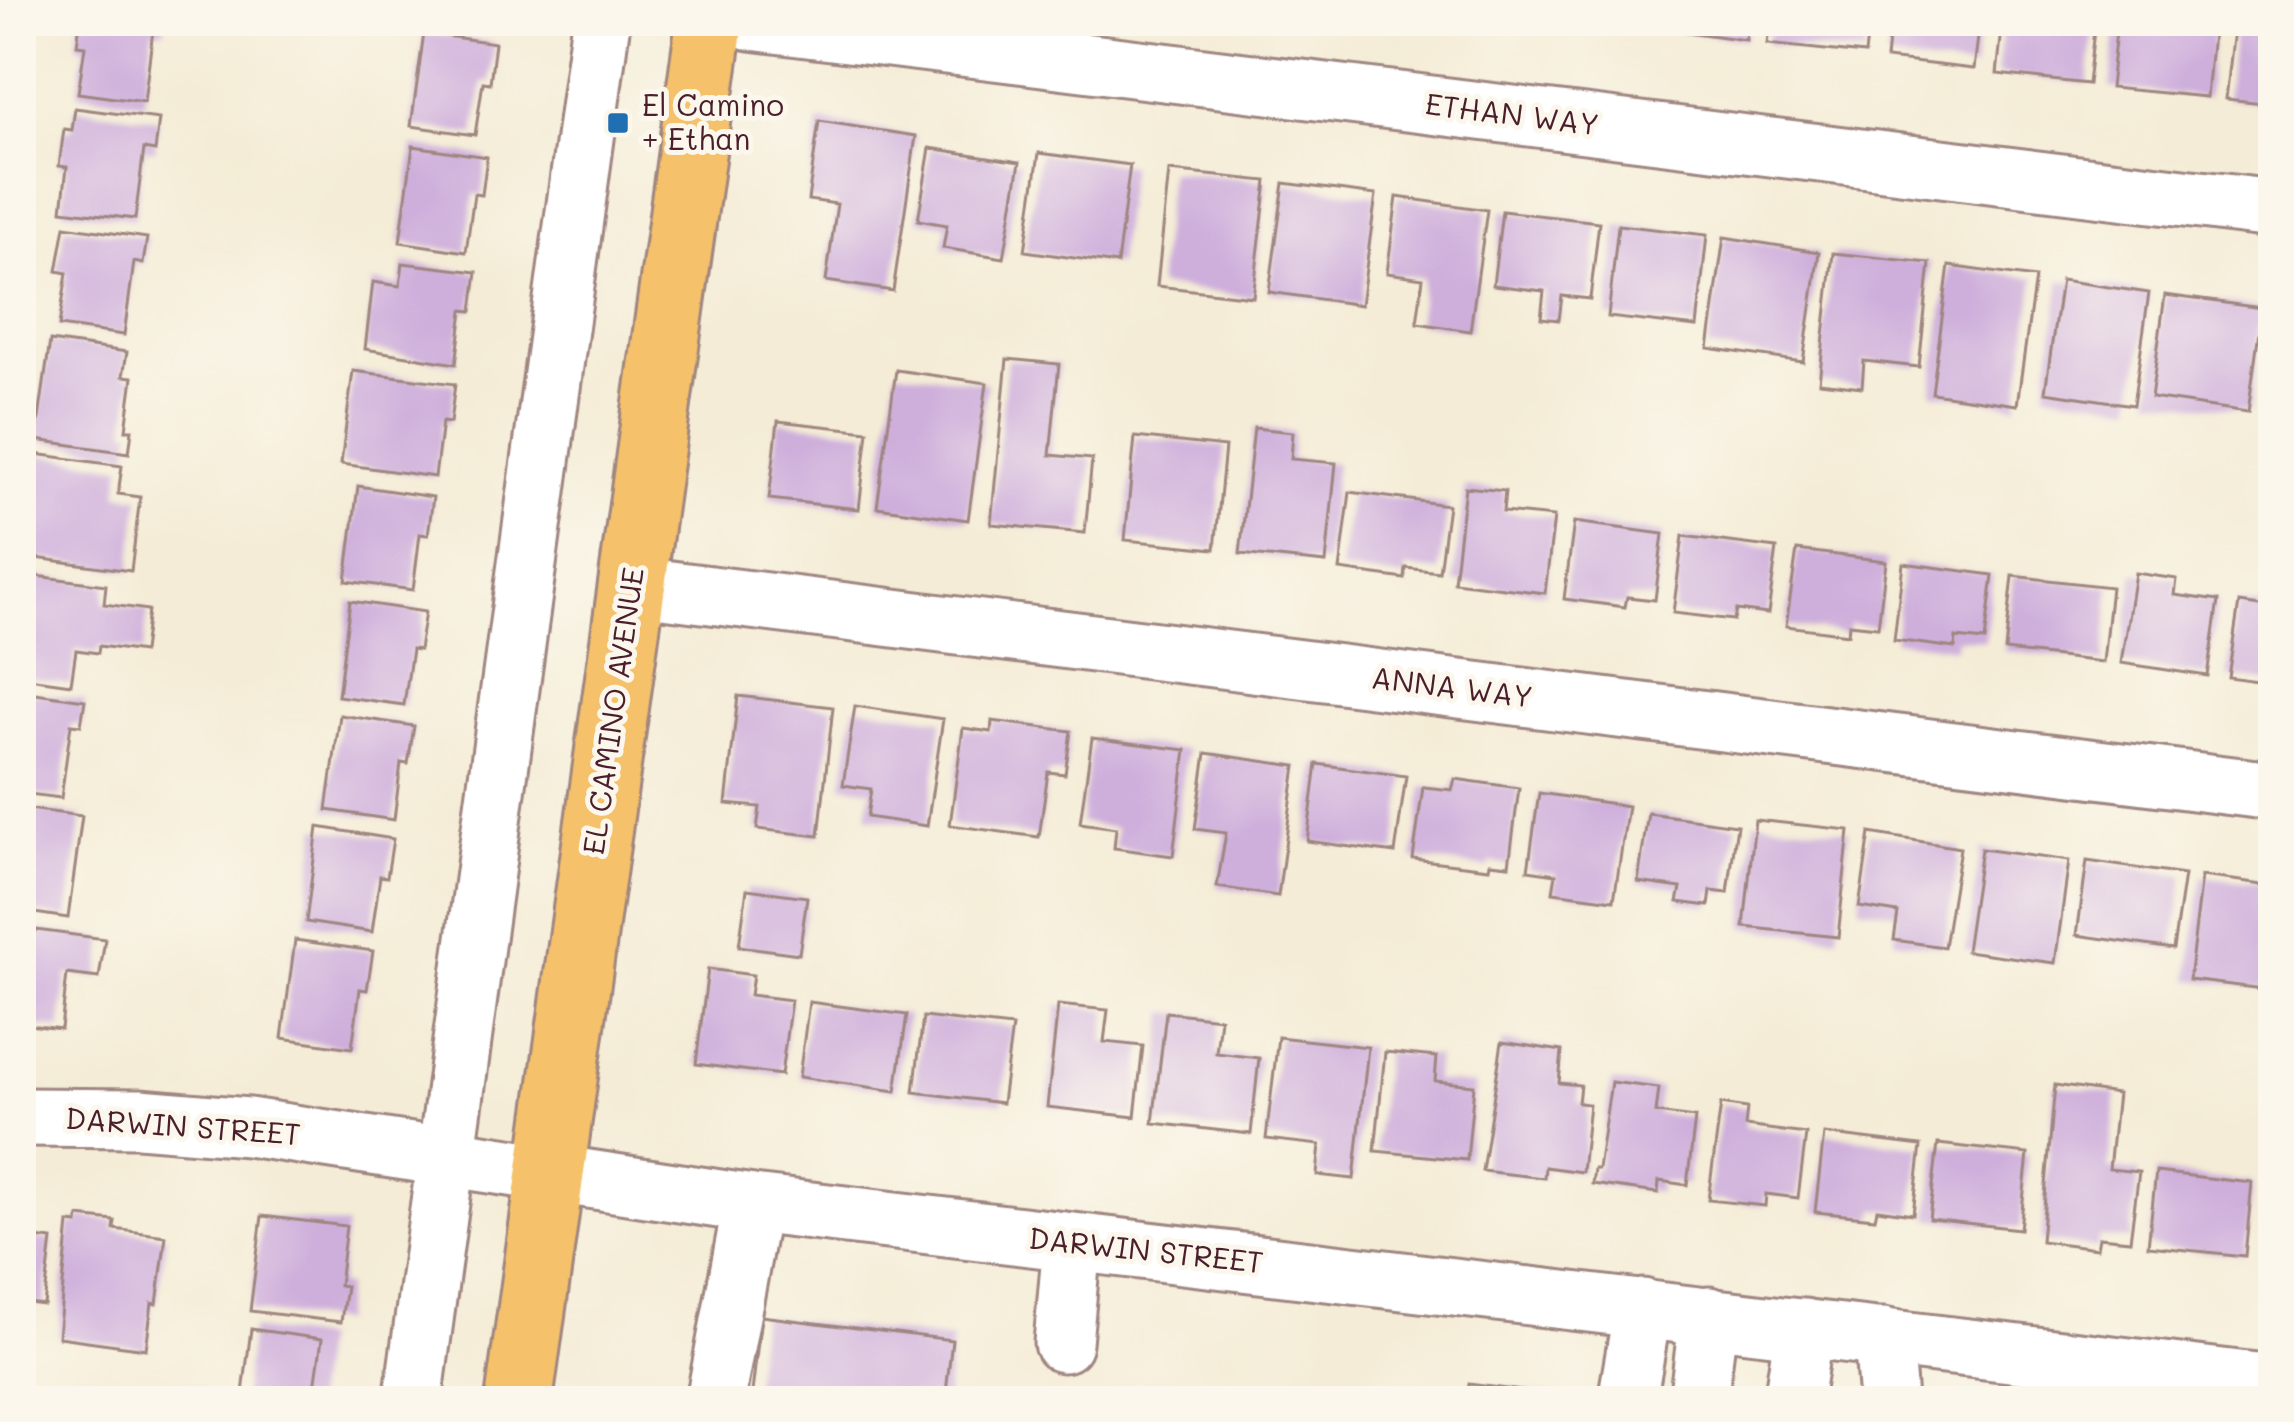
<svg xmlns="http://www.w3.org/2000/svg" width="2294" height="1422" viewBox="0 0 2294 1422" font-family="Mali,sans-serif">
  <rect width="100%" height="100%" fill="#fbf7ec"/>
  <filter id="ink" filterUnits="userSpaceOnUse"><feTurbulence type="fractalNoise" baseFrequency=".00833" numOctaves="2"/><feDisplacementMap in="SourceGraphic" scale="24" xChannelSelector="R" yChannelSelector="G"/><feConvolveMatrix kernelMatrix="1 2 1 2 8 2 1 2 1" color-interpolation-filters="sRGB"/></filter>
  <filter id="wash" filterUnits="userSpaceOnUse"><feTurbulence type="fractalNoise" baseFrequency=".004" numOctaves="4" result="noise"/><feDisplacementMap in="SourceGraphic" scale="48" xChannelSelector="R" yChannelSelector="G"/><feGaussianBlur stdDeviation="2.7" result="paint"/><feColorMatrix in="noise" values="0 0 0 0 0 0 0 0 0 0 0 0 0 0 0 0 0 1.4 0 .05"/><feComposite in="paint" operator="in"/></filter>
  <g filter="url(#wash)">
    <rect width="100%" height="100%" fill="#f4ecd6"/>
    <g id="blocks">
      <g fill="#ceaedb">
        <path d="M80 21H166L164 31 153 30 144 102 78 93 85 46 77 45Z"/>
        <path d="M1659 21H1748L1746 40 1658 28Z"/>
        <path d="M1770 21H1869L1865 54 1767 44Z"/>
        <path d="M1890 21H1980L1974 69 1886 59Z"/>
        <path d="M2003 21H2095L2088 84 1997 74Z"/>
        <path d="M2117 21 2214 22 2207 97 2110 88Z"/>
        <path d="M2235 21H2273V104L2226 99Z"/>
        <path d="M424 33 495 43 490 83 483 82 475 135 411 126Z"/>
        <path d="M75 108 159 119 155 151 144 149 135 219 62 210 67 167 59 166 64 129 72 130Z"/>
        <path d="M819 121 916 136 893 291 826 281 837 204 808 200Z"/>
        <path d="M413 146 487 157 482 195 474 194 466 252 400 242Z"/>
        <path d="M930 148 1020 162 1004 258 943 248 947 225 918 220Z"/>
        <path d="M1039 153 1130 165 1117 264 1025 251Z"/>
        <path d="M1169 171 1267 181 1253 297 1157 286Z"/>
        <path d="M1284 183 1376 195 1361 305 1269 292Z"/>
        <path d="M1397 197 1487 210 1470 331 1417 323 1423 278 1387 273Z"/>
        <path d="M1502 211 1599 222 1590 299 1562 296 1559 320 1541 318 1544 291 1493 285Z"/>
        <path d="M1618 225 1707 235 1697 327 1608 317Z"/>
        <path d="M65 226 147 238 143 264 134 262 124 335 59 326 67 273 57 271Z"/>
        <path d="M1724 237 1819 252 1803 362 1708 348Z"/>
        <path d="M1833 253 1930 263 1919 367 1864 361 1862 387 1819 382Z"/>
        <path d="M403 263 477 272 472 311 463 310 456 364 365 349 373 282 400 286Z"/>
        <path d="M1949 266 2035 278 2017 405 1932 393Z"/>
        <path d="M2061 280 2149 293 2133 405 2045 392Z"/>
        <path d="M2165 295 2262 308 2248 412 2151 398Z"/>
        <path d="M50 341 127 352 123 376 133 377 126 430H132L129 453 36 440Z"/>
        <path d="M1007 359 1059 364 1050 455 1092 459 1085 533 991 524Z"/>
        <path d="M896 370 987 383 968 520 877 507Z"/>
        <path d="M353 371 455 384 450 423 442 422 435 477 341 464Z"/>
        <path d="M778 421 868 431 859 509 769 499Z"/>
        <path d="M1254 428 1293 432 1291 459 1336 463 1326 563 1240 554Z"/>
        <path d="M1135 437 1225 447 1215 549 1125 540Z"/>
        <path d="M21 452 122 466 118 494 140 497 131 571 21 556Z"/>
        <path d="M358 486 433 497 428 535 420 534 413 590 346 581Z"/>
        <path d="M1465 487 1505 491 1503 512 1554 517 1545 593 1454 582Z"/>
        <path d="M1350 492 1448 505 1439 572 1406 568 1405 579 1340 570Z"/>
        <path d="M1574 522 1663 534 1655 600 1627 597 1625 607 1564 599Z"/>
        <path d="M1683 536 1777 548 1768 614 1736 610 1734 620 1673 613Z"/>
        <path d="M1797 550 1886 561 1878 627 1849 624 1848 634 1786 626Z"/>
        <path d="M1903 563 1993 575 1985 641 1956 638 1955 648 1894 640Z"/>
        <path d="M2135 573 2177 579 2175 595 2218 601 2207 676 2121 663Z"/>
        <path d="M21 574 106 585 104 604 148 610 143 652 99 646 98 653 76 650 71 684 21 677Z"/>
        <path d="M2013 576 2111 587 2103 662 2005 651Z"/>
        <path d="M350 601 425 612 419 650 412 649 404 705 338 696Z"/>
        <path d="M2239 603 2273 608V683L2228 677Z"/>
        <path d="M21 691 85 700 81 725 71 724 61 798 21 793Z"/>
        <path d="M738 696 833 707 819 836 757 829 760 807 726 804Z"/>
        <path d="M855 706 943 719 927 826 867 817 871 789 843 785Z"/>
        <path d="M340 715 414 726 408 764 401 763 394 820 327 810Z"/>
        <path d="M992 721 1071 731 1065 774 1048 772 1039 837 950 825 963 728 991 732Z"/>
        <path d="M1092 738 1186 750 1173 856 1114 848 1116 828 1080 823Z"/>
        <path d="M1206 753 1296 766 1278 896 1217 887 1226 833 1195 829Z"/>
        <path d="M1317 764 1406 776 1395 853 1307 841Z"/>
        <path d="M1455 779 1519 788 1509 865 1490 863 1489 868 1413 859 1423 787 1452 790Z"/>
        <path d="M1539 793 1628 806 1614 900 1553 892 1556 874 1528 870Z"/>
        <path d="M21 808 82 816 68 918 21 911Z"/>
        <path d="M1648 813 1737 825 1728 893 1711 891 1709 906 1678 902 1681 888 1638 882Z"/>
        <path d="M1755 820 1849 830 1838 937 1744 927Z"/>
        <path d="M318 827 393 839 387 877 380 876 372 932 306 922Z"/>
        <path d="M1870 833 1960 848 1944 947 1894 940 1898 913 1859 907Z"/>
        <path d="M1981 849 2069 861 2055 963 1966 951Z"/>
        <path d="M2087 861 2184 875 2173 949 2077 935Z"/>
        <path d="M2202 876 2273 885V990L2189 980Z"/>
        <path d="M747 889 807 897 799 954 739 946Z"/>
        <path d="M21 928 105 939 99 978 67 974 61 1029 21 1024Z"/>
        <path d="M295 940 373 951 367 990 360 989 352 1048 282 1038Z"/>
        <path d="M708 969 753 975 750 995 791 1000 781 1075 696 1064Z"/>
        <path d="M809 1002 907 1015 896 1091 799 1077Z"/>
        <path d="M1058 1005 1108 1010 1104 1042 1143 1046 1135 1117 1047 1107Z"/>
        <path d="M1166 1012 1220 1018 1216 1053 1259 1058 1251 1134 1153 1123Z"/>
        <path d="M923 1017 1012 1027 1002 1103 914 1092Z"/>
        <path d="M1278 1037 1368 1047 1354 1179 1317 1175 1320 1145 1266 1139Z"/>
        <path d="M1502 1042 1562 1051 1559 1083 1580 1085 1578 1103 1589 1104 1582 1172 1545 1167 1544 1178 1482 1171Z"/>
        <path d="M1385 1052 1437 1057 1435 1081 1474 1085 1467 1160 1375 1151Z"/>
        <path d="M1611 1082 1659 1088 1656 1113 1695 1118 1687 1185 1659 1181 1658 1193 1592 1184 1594 1169H1598Z"/>
        <path d="M2055 1085 2117 1094 2109 1169 2139 1172 2130 1240 2099 1237 2097 1248 2041 1241Z"/>
        <path d="M1721 1104 1747 1108 1745 1126 1806 1134 1798 1198 1766 1194 1765 1206 1708 1200Z"/>
        <path d="M1824 1134 1921 1146 1913 1214 1877 1209 1875 1218 1815 1212Z"/>
        <path d="M1938 1144 2028 1154 2020 1229 1929 1219Z"/>
        <path d="M2156 1172 2252 1183 2245 1256 2148 1246Z"/>
        <path d="M2270 1190H2273V1263L2261 1261Z"/>
        <path d="M262 1216 346 1226 339 1285 346 1286 341 1322 250 1311Z"/>
        <path d="M79 1217 115 1221 114 1229 166 1236 157 1304 152 1303 146 1349 58 1337 69 1223 78 1224Z"/>
        <path d="M21 1236 52 1240 44 1305 21 1302Z"/>
        <path d="M761 1316 952 1340 945 1401H751Z"/>
        <path d="M251 1329 322 1339 313 1401H242Z"/>
        <path d="M1469 1384 1576 1398V1401H1467Z"/>
      </g>
    </g>
  </g>
  <g filter="url(#ink)">
    <use href="#blocks" fill-opacity="0" stroke="#9f8680" stroke-width="3"/>
    <g fill="none" stroke-linecap="round" stroke-linejoin="round">
      <g stroke="#9f8680" stroke-width="63">
        <g id="minor">
          <path d="M751 21 2273 209"/>
          <path d="M631 585 2273 791"/>
          <path d="M21 1117 139 1118 248 1127 752 1204 2273 1384"/>
          <path d="M1883 1337 1888 1401"/>
          <path d="M1063 1343 1072 1244"/>
          <path d="M413 1401 601 21"/>
          <path d="M715 1401 752 1204"/>
          <path d="M1627 1401 1643 1308"/>
          <path d="M1698 1401 1709 1316"/>
          <path d="M1793 1401 1804 1328"/>
        </g>
      </g>
      <g stroke="#9f8680" stroke-width="72">
        <path id="major" d="M519 1401 710 21"/>
      </g>
      <use href="#minor" stroke="#fff" stroke-width="57"/>
      <use href="#major" stroke="#f5c16b" stroke-width="66"/>
    </g>
  </g>
  <rect fill="#1f6fb2" stroke="#fbf7ec" stroke-width="4.5" x="606" y="111" width="24" height="24" rx="6"/>
  <g text-anchor="middle" stroke-width="10" stroke-linejoin="round" paint-order="stroke">
    <g font-size="30" fill="#4a1f2b" stroke="#fbf7ec" text-anchor="start">
      <text x="642" y="116">El Camino<tspan x="642" dy="34">+ Ethan</tspan></text>
    </g>
    <g font-size="30" fill="#4a1f2b" stroke="#fbf7ec">
      <text transform="translate(1512 115) rotate(7)" y="10">ETHAN WAY</text>
      <text transform="translate(1452 688) rotate(7)" y="10">ANNA WAY</text>
      <text transform="translate(614 711) rotate(-82)" y="10">EL CAMINO AVENUE</text>
      <text transform="translate(183 1127) rotate(4)" y="10">DARWIN STREET</text>
      <text transform="translate(1146 1251) rotate(6)" y="10">DARWIN STREET</text>
    </g>
  </g>
  <rect width="2294" height="1422" fill="none" stroke="#fbf7ec" stroke-width="72"/>
</svg>
